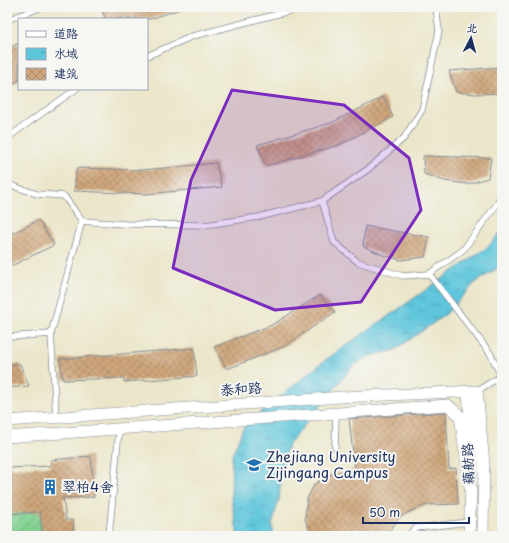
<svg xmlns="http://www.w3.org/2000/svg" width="509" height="543" viewBox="0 0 509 543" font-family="'Playpen Sans','LXGW WenKai TC',sans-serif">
  <defs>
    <pattern id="garden-furrows" width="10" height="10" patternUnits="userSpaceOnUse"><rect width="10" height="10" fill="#82d191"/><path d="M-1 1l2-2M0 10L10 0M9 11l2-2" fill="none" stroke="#6aaa7a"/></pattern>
    <pattern id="water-ripples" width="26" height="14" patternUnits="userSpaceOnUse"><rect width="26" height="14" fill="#5ec6db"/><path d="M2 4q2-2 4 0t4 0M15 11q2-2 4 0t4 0" fill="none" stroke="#4da1b5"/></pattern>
    <pattern id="building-cross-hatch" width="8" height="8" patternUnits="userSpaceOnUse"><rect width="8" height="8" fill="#d0a77b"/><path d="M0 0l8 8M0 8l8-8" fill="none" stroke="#a88868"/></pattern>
  </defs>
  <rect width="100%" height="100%" fill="#f6f6f2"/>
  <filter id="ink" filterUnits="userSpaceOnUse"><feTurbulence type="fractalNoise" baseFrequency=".025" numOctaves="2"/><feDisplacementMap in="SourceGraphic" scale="8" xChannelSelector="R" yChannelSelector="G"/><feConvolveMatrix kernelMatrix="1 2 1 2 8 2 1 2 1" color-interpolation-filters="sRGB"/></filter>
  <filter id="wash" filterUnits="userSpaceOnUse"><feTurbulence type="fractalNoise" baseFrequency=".012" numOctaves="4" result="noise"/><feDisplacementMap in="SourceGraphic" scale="16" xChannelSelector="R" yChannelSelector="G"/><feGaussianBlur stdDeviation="0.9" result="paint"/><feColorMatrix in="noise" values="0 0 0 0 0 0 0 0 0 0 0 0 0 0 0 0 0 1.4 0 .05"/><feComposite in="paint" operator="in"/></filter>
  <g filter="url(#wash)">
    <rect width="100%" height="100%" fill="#ebe6c9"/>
    <path fill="url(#garden-furrows)" stroke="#4e8078" d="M46 511 47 524H41L42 536H7V514Z"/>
    <path fill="url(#water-ripples)" stroke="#3c7a9c" d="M502 230V265L475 283 446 314 395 350 367 357 352 367 288 445 282 468 279 499 272 525 274 536H238L231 498 232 455 244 426 324 361 489 246Z"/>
    <g id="blocks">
      <g fill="url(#building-cross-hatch)">
        <path d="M100 7H180V9L150 19H106Z"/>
        <path d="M19 43V81L7 87V49Z"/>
        <path d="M502 67V93L476 94 456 92 449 71Z"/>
        <path d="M383 97 393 117 339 145 266 166 257 145 331 123Z"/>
        <path d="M423 156 491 158 488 178 468 184 445 181 424 174Z"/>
        <path d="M216 163 222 187 145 194 74 191 77 168 143 170Z"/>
        <path d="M39 220 54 245 7 268V236Z"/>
        <path d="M365 226 429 237 425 257 401 260 383 255 363 246Z"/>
        <path d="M320 295 335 312 285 346 227 369 214 347 272 325Z"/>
        <path d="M194 348 197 376 124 382V378L63 380 60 359Z"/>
        <path d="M7 364H20L29 386 7 388Z"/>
        <path d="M446 412 449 469 456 468 458 504 426 505 409 512 399 518 386 536H312L305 519 307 499 314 485 328 475 355 470 349 419Z"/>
        <path d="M91 456 94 497 63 498 66 520H73L74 536H42L40 512 7 514V468L51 466V460Z"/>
      </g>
    </g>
  </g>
  <g filter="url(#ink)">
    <use href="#blocks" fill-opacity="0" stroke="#838a94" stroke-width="1"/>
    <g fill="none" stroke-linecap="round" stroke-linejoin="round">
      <g stroke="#838a94" stroke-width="7">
        <g id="service">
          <path d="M7 20 42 7"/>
          <path d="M147 56 193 36 305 7"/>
          <path d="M7 138 76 89"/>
          <path d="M7 184 37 194 64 196 82 221"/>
          <path d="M322 201 334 242 358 262 403 276 429 274"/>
          <path d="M7 337 51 334"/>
          <path d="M477 391 501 376 490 353 429 274 463 250 498 203 502 190"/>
          <path d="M56 417 51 334 82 221 125 224 205 225 259 217 322 201 367 170 404 138 422 110 439 31 436 7"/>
          <path d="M335 447 336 413"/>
          <path d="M109 536 119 430"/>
          <path d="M407 536 416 528 469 522"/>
        </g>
      </g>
      <g stroke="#838a94" stroke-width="12">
        <g id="minor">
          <path d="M468 391 473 468"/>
          <path d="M7 421 342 397 477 391 484 464 483 536"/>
          <path d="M7 437 448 405 460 416 471 495"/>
          <path d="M469 536 471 488"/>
        </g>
      </g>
      <use href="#service" stroke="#fff" stroke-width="5.5"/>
      <use href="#minor" stroke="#fff" stroke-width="11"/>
    </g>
  </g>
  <path fill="#7b2cbf" fill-opacity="0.2" stroke="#7b2cbf" stroke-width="3" stroke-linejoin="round" d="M232 90 344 105 409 158 421 210 361 302 275 310 173 268 191 180Z"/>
  <defs>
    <g id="university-bare" transform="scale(1.2)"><path d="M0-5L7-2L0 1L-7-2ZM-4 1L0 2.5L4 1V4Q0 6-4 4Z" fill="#1f6fb2" stroke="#f6f6f2" stroke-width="2.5" paint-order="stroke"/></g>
    <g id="building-bare" transform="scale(1.2)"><path d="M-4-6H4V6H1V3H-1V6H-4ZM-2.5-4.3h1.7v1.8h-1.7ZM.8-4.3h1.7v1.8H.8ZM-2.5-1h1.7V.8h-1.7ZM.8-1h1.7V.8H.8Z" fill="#1f6fb2" stroke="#f6f6f2" stroke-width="2.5" paint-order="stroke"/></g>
  </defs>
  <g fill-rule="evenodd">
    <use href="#university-bare" x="254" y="465"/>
    <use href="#building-bare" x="50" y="487"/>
  </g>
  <g text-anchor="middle" stroke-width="4" stroke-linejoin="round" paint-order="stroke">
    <g font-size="14" fill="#1b2f5e" stroke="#f6f6f2">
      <text transform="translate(241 389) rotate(-4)" y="5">泰和路</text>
      <text transform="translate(468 464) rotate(-92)" y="5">藕舫路</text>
    </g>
    <g font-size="14" fill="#1b2f5e" stroke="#f6f6f2" text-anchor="start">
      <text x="266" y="462">Zhejiang University<tspan x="266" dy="16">Zijingang Campus</tspan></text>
      <text x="62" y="492">翠柏4舍</text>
    </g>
  </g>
  <rect width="509" height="543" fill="none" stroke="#f6f6f2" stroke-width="24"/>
  <rect x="18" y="18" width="130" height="72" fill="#f6f6f2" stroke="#9ea6b7"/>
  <rect x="26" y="31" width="20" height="6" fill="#ffffff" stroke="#9ea6b7"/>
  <text x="54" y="38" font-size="12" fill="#1b2f5e">道路</text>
  <rect x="26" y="48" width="20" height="12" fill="url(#water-ripples)" stroke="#9ea6b7"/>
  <text x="54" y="58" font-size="12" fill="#1b2f5e">水域</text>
  <rect x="26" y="68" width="20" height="12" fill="url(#building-cross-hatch)" stroke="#9ea6b7"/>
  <text x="54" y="78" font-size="12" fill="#1b2f5e">建筑</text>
  <g transform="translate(471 38) rotate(6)" stroke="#f6f6f2" stroke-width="3" paint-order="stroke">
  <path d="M0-3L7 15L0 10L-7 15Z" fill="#1b2f5e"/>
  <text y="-6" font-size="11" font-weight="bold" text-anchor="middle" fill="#1b2f5e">北</text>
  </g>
  <path d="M363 517v6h106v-6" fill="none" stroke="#1b2f5e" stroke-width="2"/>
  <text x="369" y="517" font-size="12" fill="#1b2f5e" stroke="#f6f6f2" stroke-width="3" paint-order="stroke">50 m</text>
</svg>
